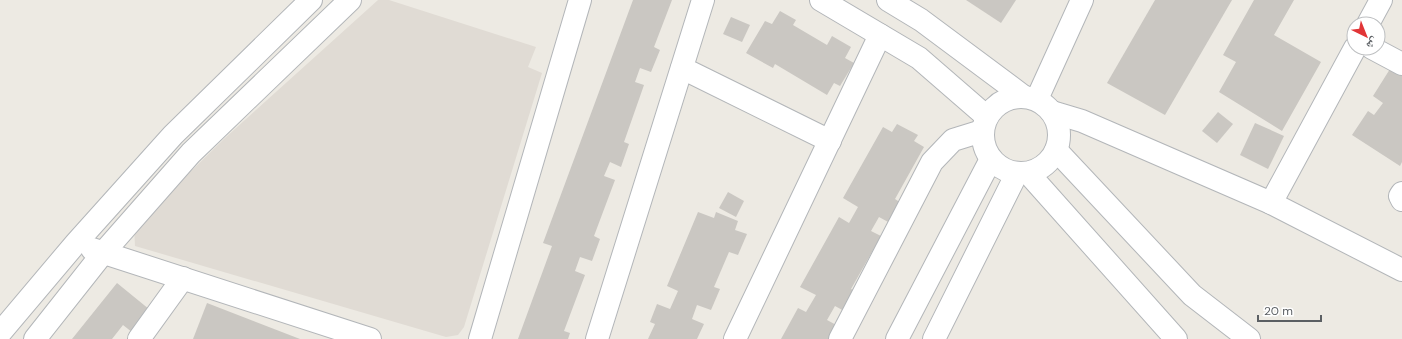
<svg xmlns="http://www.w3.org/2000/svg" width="1402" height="339" viewBox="0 0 1402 339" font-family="'DM Sans','Noto Naskh Arabic',sans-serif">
  <rect width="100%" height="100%" fill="#edeae3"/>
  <path fill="#e0dbd4" d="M378 0H389L536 47 528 67 542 73 464 327 458 335 446 337 135 246 134 227 225 138Z"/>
  <g fill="#cac7c2">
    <path d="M633 0H672L654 47 660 50 651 72 640 68 635 82 644 85 624 142 629 144 621 167 610 162 604 176 615 180 594 236 600 239 592 261 580 257 575 271 585 275 564 331 570 333 568 339H518L552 246 543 243Z"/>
    <path d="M966 0H1016L1001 23Z"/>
    <path d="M1155 0H1232L1165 115 1107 83Z"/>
    <path d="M1254 0H1294L1274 35 1321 62 1282 131 1219 92 1236 62 1223 55Z"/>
    <path d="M780 11 796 20 793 25 827 45 832 36 851 47 845 58 854 63 840 86 834 83 827 95 775 64 773 68 746 53 765 21 772 24Z"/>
    <path d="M731 17 750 25 742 42 723 34Z"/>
    <path d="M1390 69 1402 76V162L1400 166 1352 135 1368 111 1374 115 1383 103 1373 96Z"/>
    <path d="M1218 112 1233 124 1217 143 1202 131Z"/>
    <path d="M1255 123 1284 136 1268 169 1240 155Z"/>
    <path d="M897 124 918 135 914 141 924 147 895 199 901 203 890 223 879 217 871 231 881 236 851 289 858 292 846 312 835 306 827 320 840 327 834 339H781L798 308 806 312 816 295 800 287 839 217 849 223 858 207 843 198 883 127 892 132Z"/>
    <path d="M728 192 744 201 736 217 719 208Z"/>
    <path d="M698 212 714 218 716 212 738 221 735 230 747 234 738 255 729 252 714 287 720 289 711 310 697 305 692 319 704 324 697 339H648L655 324 650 322 657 304 670 309 678 291 667 286Z"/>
    <path d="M117 283 155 314 137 336 123 325 112 339H72Z"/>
    <path d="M207 303 300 339H193Z"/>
  </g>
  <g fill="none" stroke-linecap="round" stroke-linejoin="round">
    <g stroke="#b3b6b9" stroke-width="24">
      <g id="minor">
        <path d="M821 0 919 58 987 117"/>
        <path d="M888 0 921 20 1023 96"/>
        <path d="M1368 24 1381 0"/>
        <path d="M1372 48 1402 64"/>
        <path d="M682 68 830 141"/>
        <circle cx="1021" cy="135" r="38"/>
        <path d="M1037 99 1082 0"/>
        <path d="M1052 112 1082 121 1271 203 1402 270"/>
        <path d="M1056 150 1192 295 1249 339"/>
        <path d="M1028 173 1176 339"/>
        <path d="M1402 193 1400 196 1402 200"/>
        <path d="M1271 203 1355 48"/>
        <path d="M92 249 370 339"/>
        <path d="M0 333 76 243 173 135 311 0"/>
        <path d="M35 339 103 253 191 153 350 0"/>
        <path d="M139 339 183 278"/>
        <path d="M480 339 580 0"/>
        <path d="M597 339 703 0"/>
        <path d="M735 339 880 35"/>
        <path d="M840 339 932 162 953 140 982 131"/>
        <path d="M897 339 991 159"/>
        <path d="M934 339 1017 173"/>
      </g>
    </g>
    <use href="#minor" stroke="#fff" stroke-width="22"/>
  </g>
  <g transform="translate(1366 36) rotate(137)"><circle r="19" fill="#ffffff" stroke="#bdbfc1"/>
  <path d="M0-3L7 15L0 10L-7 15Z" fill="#e13537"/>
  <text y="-6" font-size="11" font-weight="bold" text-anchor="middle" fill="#5b5f63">ش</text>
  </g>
  <path d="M1258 315v6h63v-6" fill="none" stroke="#5b5f63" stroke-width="2"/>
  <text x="1264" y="315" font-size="12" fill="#5b5f63" stroke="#ffffff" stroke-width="3" paint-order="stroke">20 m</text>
</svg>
